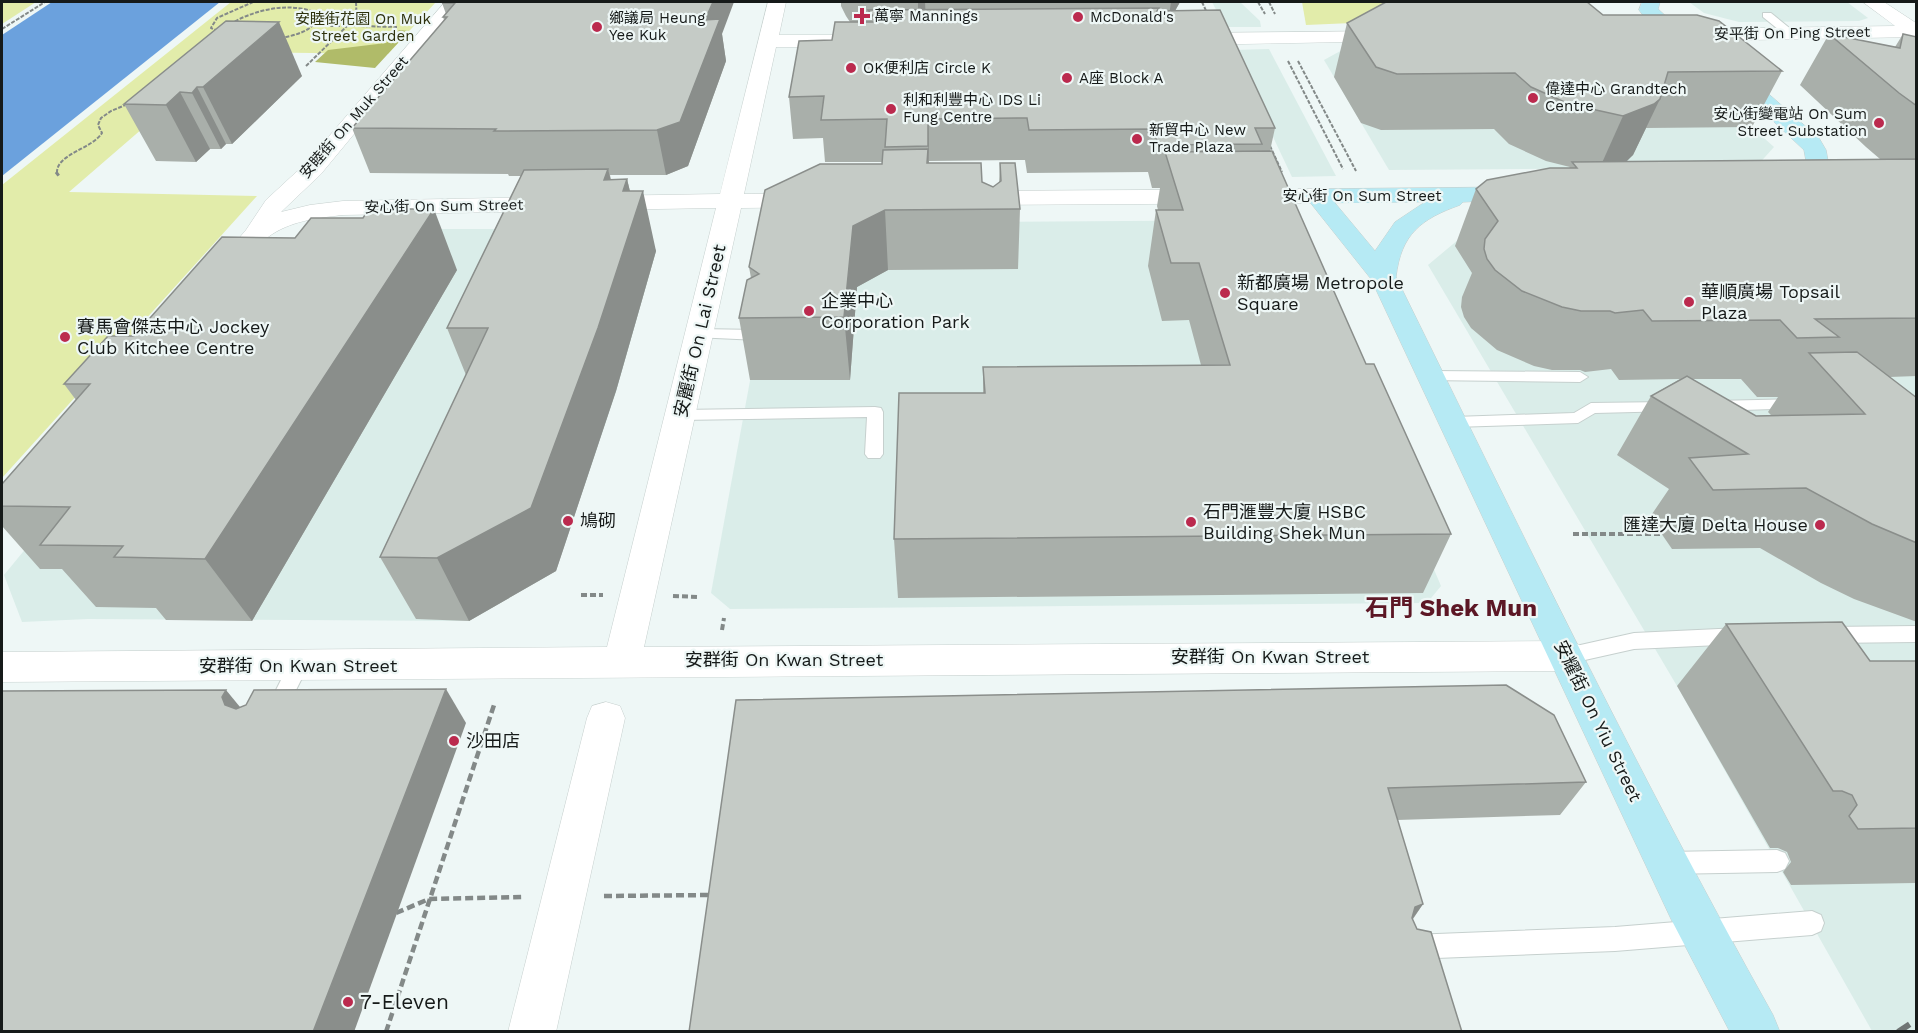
<svg xmlns="http://www.w3.org/2000/svg" width="1918" height="1033" viewBox="0 0 1918 1033" font-family="'Work Sans','Noto Sans TC',sans-serif">
  <rect width="100%" height="100%" fill="#eef7f6"/>
  <g fill="#daede9">
    <path d="M1212 2H1240L1260 21 1261 27H1225Z"/>
    <path d="M1689 2H1847L1868 18 1859 21 1739 22 1704 13Z"/>
    <path d="M1269 49 1336 176 1292 177 1232 50Z"/>
    <path d="M1344 49 1675 58 1774 147 1756 167 1389 170 1324 60Z"/>
    <path d="M1916 214V1031H1872L1677 686 1428 265 1483 219Z"/>
    <path d="M1286 220 1441 586 1427 603 730 609 711 593 774 250 826 223Z"/>
    <path d="M342 229H623L656 251 616 392 556 571 469 621 88 619 22 622 4 575 268 254Z"/>
  </g>
  <g fill="#e2ecaa">
    <path d="M2 2H36L2 24Z"/>
    <path d="M231 2H436L388 54 231 52 69 192 257 196 2 478V185Z"/>
    <path d="M1302 2H1451L1398 21 1306 25Z"/>
  </g>
  <path fill="#b0bb69" d="M399 30 409 31 375 68 315 62 328 50 386 43Z"/>
  <path fill="#6ba1dd" d="M52 2H220L2 176V35Z"/>
  <g fill="none" stroke-linecap="round" stroke-linejoin="round">
    <g stroke="#c6d0ce" stroke-width="2">
      <g id="lane">
        <path d="M1763 13H1771L1792 30V34H1784L1763 17Z"/>
        <path d="M699 329 758 330 766 335 758 340 694 337 691 334Z"/>
        <path d="M1431 371 1580 372 1588 377 1580 382 1425 380 1423 376 1425 372Z"/>
        <path d="M1797 399 1803 400 1805 404 1803 408 1713 411 1707 410 1705 406 1707 402 1713 401Z"/>
        <path d="M1668 402 1674 403 1676 407 1674 411 1595 413 1578 423 1454 427 1448 426 1446 422 1448 418 1454 417 1574 413 1591 403Z"/>
        <path d="M875 407 881 408 883 412V454L880 458H868L865 454 867 417 680 420 674 419 672 415 674 411 680 410Z"/>
        <path d="M1916 626V642L1828 643 1821 641 1818 635 1821 629 1828 627Z"/>
        <path d="M1740 628 1747 630 1750 636 1747 642 1740 644 1634 649 1567 664 1560 662 1557 656 1560 650 1567 648 1634 633Z"/>
        <path d="M298 658 305 660 308 666 283 716 276 719 269 716 265 710 269 704 291 660Z"/>
        <path d="M1777 850 1785 853 1789 861 1785 869 1777 872 1667 874 1659 871 1655 863 1659 855 1667 852Z"/>
        <path d="M1812 911 1821 915 1824 923 1821 931 1812 935 1615 951 1411 959 1402 956 1399 947 1402 938 1411 935 1615 927Z"/>
      </g>
    </g>
    <g stroke="#c6d0ce" stroke-width="1">
      <g id="street">
        <path d="M445 2H463L321 174 281 212 310 205 343 201 551 197 559 199 563 204 559 209 551 211 343 215C316 218 290 221 268 237 255 247 245 269 234 276 228 279 222 277 216 275L212 270 246 230 266 200 305 164Z"/>
        <path d="M768 2H786L779 35H843L850 37 853 41 850 45 843 47H776L744 194 809 193 817 195 821 200 817 205 809 207 741 208 644 647 1567 641 1580 645 1586 656 1580 667 1567 671 2 682V652L607 647 716 208 599 210 591 208 587 203 591 198 599 196 720 194Z"/>
        <path d="M1863 2H1884L1916 23V37L1689 41 1682 39 1679 35 1682 31 1689 29 1895 26Z"/>
        <path d="M1389 31 1396 33 1399 37 1396 41 1188 45 1181 43 1178 39 1181 35 1188 33Z"/>
        <path d="M1317 189 1325 191 1329 196 1325 201 1317 203 974 205 966 203 962 198 966 193 974 191Z"/>
        <path d="M606 702 620 706 625 718 556 1032H508L587 718 592 706Z"/>
      </g>
    </g>
    <g stroke="#c6d0ce" stroke-width="1">
      <g id="secondary">
        <path d="M1642 2H1660L1658 9 1693 41 1696 45 1693 49H1679L1642 14 1639 10Z"/>
        <path d="M1732 66 1739 68 1819 138 1826 150 1828 161C1816 178 1795 195 1773 190L1769 185C1776 175 1795 171 1806 161L1804 150 1725 76 1722 72 1725 68Z"/>
        <path d="M1520 187 1528 189 1532 194 1528 199 1463 202 1460 205C1421 219 1401 234 1396 277 1518 525 1638 774 1773 1015L1780 1032H1730L1671 919 1371 279 1305 196 1309 191 1317 189ZM1425 202 1395 222 1375 251 1335 203Z"/>
      </g>
    </g>
    <g stroke="#838988" stroke-width="2" stroke-dasharray="4 1.5" stroke-linecap="butt">
      <path d="M356 2 357 26 397 27"/>
      <path d="M1202 2 1208 15"/>
      <path d="M1258 2 1265 14"/>
      <path d="M1269 2 1275 14"/>
      <path d="M230 24C256 9 291 1 319 14 315 31 296 35 281 38"/>
      <path d="M314 26H357"/>
      <path d="M2 29 45 2"/>
      <path d="M218 31 211 28 217 18 253 2"/>
      <path d="M1288 61 1343 169"/>
      <path d="M1298 61 1356 171"/>
      <path d="M306 66 347 26"/>
      <path d="M1270 146 1282 172"/>
      <path d="M57 173C56 154 92 149 102 133L98 125 101 118 111 111 128 104"/>
    </g>
    <path stroke="#838988" stroke-width="3" stroke-dasharray="4.5 2" stroke-linecap="butt" d="M56 172 59 176"/>
    <g stroke="#838988" stroke-width="4" stroke-dasharray="6 3" stroke-linecap="butt">
      <path d="M1573 534H1661"/>
      <path d="M581 595H603"/>
      <path d="M673 596 699 597"/>
      <path d="M722 630 724 618"/>
    </g>
    <g stroke="#838988" stroke-width="4.5" stroke-dasharray="8 4" stroke-linecap="butt">
      <path d="M604 896 713 895"/>
      <path d="M396 913 429 899 524 897"/>
      <path d="M386 1032 494 705"/>
    </g>
    <use href="#lane" fill="#fff" fill-rule="evenodd"/>
    <use href="#street" fill="#fff" fill-rule="evenodd"/>
    <use href="#secondary" fill="#b6eaf4" fill-rule="evenodd"/>
    <path stroke="#6f7574" stroke-width="6" stroke-dasharray="14 14" stroke-linecap="butt" d="M1898 1032 1916 1020"/>
  </g>
  <g fill="#a9afaa" fill-rule="evenodd">
    <path d="M444 2 722 34 726 61 688 166 666 175H610L611 180 627 179 630 191 656 251 616 391 556 571 469 621 416 619 380 557 466 375 447 328 521 176H509L508 174 370 173 352 128 444 20 443 17 446 14 442 3Z"/>
    <path d="M841 2H1180L1175 11 1275 128 1270 151 1366 364 1451 534 1423 593 898 598 894 539 983 393V367L1201 365 1189 320 1162 321 1148 266 1156 210H1158L1157 206 1160 188H1152L1148 172 1027 173 1025 160 929 161V163L982 182 993 187 999 183 1000 163 1020 209 1018 269 888 270 857 287 850 380H750L739 318 751 278 749 267 882 164V162H825L823 138 793 139 789 97 832 40 850 22 846 16 841 6Z"/>
    <path d="M226 21 302 76 232 144H226L221 149H210L196 162 156 161 124 104Z"/>
    <path d="M1347 23 1782 71 1752 127 1646 128 1633 155 1624 162 1880 159 1866 147 1800 85 1829 34 1895 47 1903 34 1917 37V376L1889 377 1917 398V622L1854 599 1821 583 1760 548 1672 549 1650 517 1669 489 1617 455 1651 396 1680 379 1619 380 1611 369 1585 372 1580 370H1552L1534 366 1497 350 1471 328 1464 317 1461 307 1462 297 1472 273 1455 246 1476 189 1569 168 1570 167 1546 161 1509 144 1494 129 1381 130 1361 123 1334 77ZM1692 379H1741L1757 397H1778L1768 412 1771 415 1756 416Z"/>
    <path d="M457 270 252 621 166 620 156 608 96 607 62 569H40L2 526V484L76 400 64 384 134 336Z"/>
    <path d="M1726 624 1870 661H1917V882L1915 883 1791 885 1783 872 1791 862 1787 852 1778 848H1770L1677 686Z"/>
    <path d="M736 700 1586 782 1560 815 1397 820 1423 904 1413 919Z"/>
  </g>
  <g fill="#8a8e8b">
    <path d="M713 2H734L722 34 726 61 688 166 666 175 657 130Z"/>
    <path d="M918 2H925L926 21 918 32Z"/>
    <path d="M1171 2H1180L1168 23Z"/>
    <path d="M279 22 302 76 232 144 203 87Z"/>
    <path d="M197 87 226 144 221 149 192 93Z"/>
    <path d="M180 92 210 149 196 162 166 105Z"/>
    <path d="M1660 99 1633 155 1627 161 1597 174 1623 116Z"/>
    <path d="M928 119 929 161V189L928 146Z"/>
    <path d="M608 169 623 229 604 180Z"/>
    <path d="M627 179 635 213 643 191 656 251 616 391 556 571 469 621 437 558 623 191Z"/>
    <path d="M434 209 457 270 252 621 205 559Z"/>
    <path d="M885 210 888 270 857 287 850 380 844 317 853 226Z"/>
    <path d="M446 689 466 723 354 1032H313Z"/>
    <path d="M226 690 254 724 225 705 222 697Z"/>
    <path d="M1423 904 1402 934 1415 907Z"/>
  </g>
  <g fill="#c5cbc6" stroke="#8a8e8b" stroke-width="1.5">
    <path d="M444 2H713L705 20 720 19 680 122 657 130 494 131 496 129 352 128 447 17H443L455 3H442Z"/>
    <path d="M1386 2H1587L1603 15H1697L1719 21 1782 71 1668 72 1660 99 1654 104 1623 116 1569 104 1531 87 1515 73 1397 74 1376 67 1347 23Z"/>
    <path d="M1159 8 1157 11 1220 10 1275 128H1255L1262 144 1158 145 1154 129 1029 130 1027 118 928 119V146L885 147 887 119 821 120 824 96 789 97 799 41 832 40 835 22H878L868 10Z"/>
    <path d="M226 21 279 22 203 87H197L192 93 180 92 166 105 124 104Z"/>
    <path d="M1829 34 1900 48 1903 34 1917 37V106L1899 93Z"/>
    <path d="M928 149 927 163H981L982 182 993 187 1001 181 1000 163H1015L1020 209 885 210 853 226 844 317 739 318 747 280 759 274 749 267 765 190 820 164H882L883 150Z"/>
    <path d="M1272 151 1366 364H1374L1451 534 894 539 899 393H985L983 367 1230 365 1199 263H1171L1156 210H1183L1165 152Z"/>
    <path d="M1917 159V318L1815 319 1839 337 1797 338 1780 320 1652 321 1643 310 1615 313 1610 311H1581L1562 307 1522 291 1495 270 1487 259 1484 249 1485 239 1498 221 1476 189 1487 180 1550 168H1577L1572 162Z"/>
    <path d="M608 169 604 180 627 179 623 191H643L598 328 531 508 437 558 380 557 488 328H447L524 170Z"/>
    <path d="M369 209H434L205 559 114 557 123 546 40 545 70 507 2 506V484L90 384H64L108 336H134L222 237 295 238 311 218H363Z"/>
    <path d="M1857 352 1917 398V543L1872 524 1806 488 1713 490 1689 458 1748 454 1651 396 1687 376 1756 416 1865 414 1809 353Z"/>
    <path d="M1842 622 1870 661H1917V828L1858 829 1849 816 1857 805 1852 795 1842 791H1833L1726 624Z"/>
    <path d="M1506 685 1554 715 1586 782 1388 788 1423 904 1415 907 1412 918 1417 929 1431 932 1462 1032H689L736 700Z"/>
    <path d="M446 689 313 1032H2V691L226 690 222 697 225 705 236 709 246 705 254 690Z"/>
  </g>
  <g fill="#bb2a4e" stroke="#eef7f6" stroke-width="2">
    <path d="M859 7h6v6h6v6h-6v6h-6v-6h-6v-6h6z"/>
    <circle cx="1078" cy="17" r="6"/>
    <circle cx="597" cy="27" r="6"/>
    <circle cx="851" cy="68" r="6"/>
    <circle cx="1067" cy="78" r="6"/>
    <circle cx="1533" cy="98" r="6"/>
    <circle cx="891" cy="109" r="6"/>
    <circle cx="1879" cy="123" r="6"/>
    <circle cx="1137" cy="139" r="6"/>
    <circle cx="1225" cy="293" r="6"/>
    <circle cx="1689" cy="302" r="6"/>
    <circle cx="809" cy="311" r="6"/>
    <circle cx="65" cy="337" r="6"/>
    <circle cx="568" cy="521" r="6"/>
    <circle cx="1191" cy="522" r="6"/>
    <circle cx="1820" cy="525" r="6"/>
    <circle cx="454" cy="741" r="6"/>
    <circle cx="348" cy="1002" r="6"/>
  </g>
  <g text-anchor="middle" stroke-width="4.5" stroke-linejoin="round" paint-order="stroke">
    <g font-size="15" fill="#161a19" stroke="#eef7f6" text-anchor="start">
      <text x="874" y="21">萬寧 Mannings</text>
      <text x="1090" y="22">McDonald's</text>
      <text x="609" y="23">鄉議局 Heung<tspan x="609" dy="17">Yee Kuk</tspan></text>
      <text x="863" y="73">OK便利店 Circle K</text>
      <text x="1079" y="83">A座 Block A</text>
      <text x="1545" y="94">偉達中心 Grandtech<tspan x="1545" dy="17">Centre</tspan></text>
      <text x="903" y="105">利和利豐中心 IDS Li<tspan x="903" dy="17">Fung Centre</tspan></text>
      <text x="1867" y="119" text-anchor="end">安心街變電站 On Sum<tspan x="1867" dy="17">Street Substation</tspan></text>
      <text x="1149" y="135">新貿中心 New<tspan x="1149" dy="17">Trade Plaza</tspan></text>
    </g>
    <g font-size="15" fill="#2e320e" stroke="#eef7f6">
      <text x="363" y="24">安睦街花園 On Muk<tspan x="363" dy="17">Street Garden</tspan></text>
    </g>
    <g font-size="15" fill="#161a19" stroke="#eef7f6">
      <text transform="translate(1792 33) rotate(-1)" y="5">安平街 On Ping Street</text>
      <text transform="translate(354 117) rotate(-49)" y="5">安睦街 On Muk Street</text>
      <text x="1362" y="201">安心街 On Sum Street</text>
      <text transform="translate(444 206) rotate(-1)" y="5">安心街 On Sum Street</text>
    </g>
    <g font-size="18" fill="#161a19" stroke="#eef7f6" text-anchor="start">
      <text x="1237" y="289">新都廣場 Metropole<tspan x="1237" dy="21">Square</tspan></text>
      <text x="1701" y="298">華順廣場 Topsail<tspan x="1701" dy="21">Plaza</tspan></text>
      <text x="821" y="307">企業中心<tspan x="821" dy="21">Corporation Park</tspan></text>
      <text x="77" y="333">賽馬會傑志中心 Jockey<tspan x="77" dy="21">Club Kitchee Centre</tspan></text>
      <text x="1203" y="518">石門滙豐大廈 HSBC<tspan x="1203" dy="21">Building Shek Mun</tspan></text>
      <text x="580" y="527">鳩砌</text>
      <text x="1808" y="531" text-anchor="end">匯達大廈 Delta House</text>
      <text x="466" y="747">沙田店</text>
    </g>
    <g font-size="18" fill="#161a19" stroke="#eef7f6">
      <text transform="translate(700 331) rotate(-77)" y="6">安麗街 On Lai Street</text>
      <text x="1270" y="663">安群街 On Kwan Street</text>
      <text x="784" y="666">安群街 On Kwan Street</text>
      <text x="298" y="672">安群街 On Kwan Street</text>
      <text transform="translate(1598 721) rotate(64)" y="6">安耀街 On Yiu Street</text>
    </g>
    <g font-size="21" fill="#161a19" stroke="#eef7f6" text-anchor="start">
      <text x="360" y="1009">7-Eleven</text>
    </g>
    <g font-size="24" font-weight="bold" fill="#5c1725" stroke="#eef7f6">
      <text x="1451" y="616">石門 Shek Mun</text>
    </g>
  </g>
  <rect width="1918" height="1033" fill="none" stroke="#161a19" stroke-width="6"/>
</svg>
